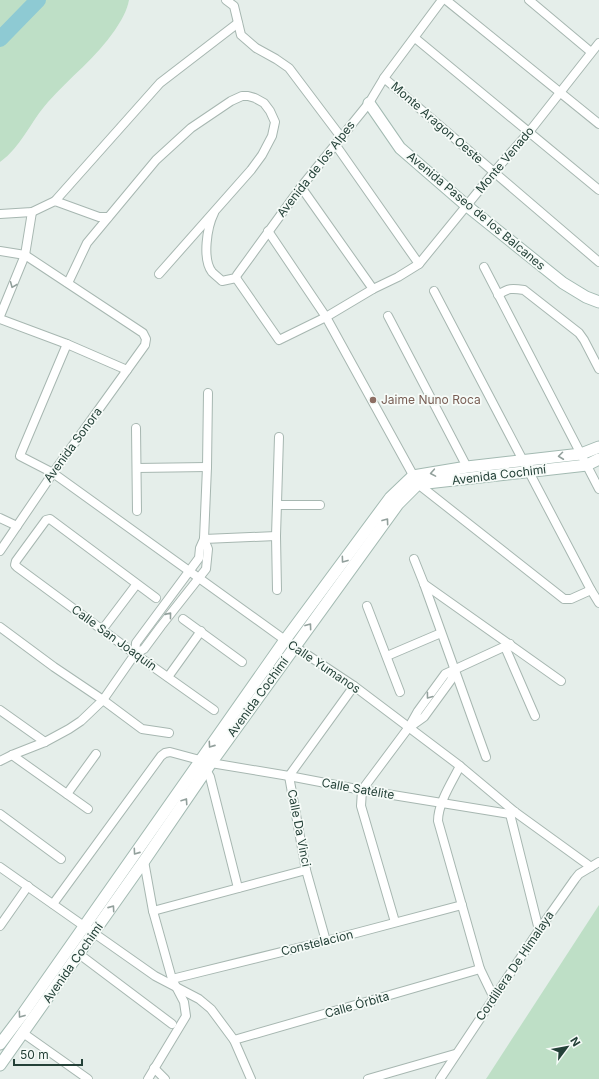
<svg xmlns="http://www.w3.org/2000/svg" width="599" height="1079" viewBox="0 0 599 1079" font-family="Inter,sans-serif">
  <rect width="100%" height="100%" fill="#e5eeea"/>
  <g fill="#bedfc6">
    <path d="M0 0H129C127 11 121 21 115 30 96 58 70 77 48 102 31 121 21 147 0 162Z"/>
    <path d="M599 905V1079H486Z"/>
  </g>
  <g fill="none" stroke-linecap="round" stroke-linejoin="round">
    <path stroke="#8ecad3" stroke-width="16" d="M0 39 38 0"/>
    <g stroke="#a7b7b1" stroke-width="10">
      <g id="street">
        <path d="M226 0 234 6 241 35 256 48 276 59 289 68 341 137"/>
        <path d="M446 0 599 124"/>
        <path d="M529 0 591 52"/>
        <path d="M415 38 599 190"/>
        <path d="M384 78 599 262"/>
        <path d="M335 144 419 264"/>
        <path d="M301 187 373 289"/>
        <path d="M55 201 160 83 238 23"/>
        <path d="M214 213C207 227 202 259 212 272 215 275 219 278 222 281L236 278"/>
        <path d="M0 214 32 212 55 201 99 217H108"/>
        <path d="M268 231 326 317 418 484 564 599H571L591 590"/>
        <path d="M0 251 25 255 143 333 146 339 145 345 53 473 0 551"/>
        <path d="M484 267 599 489"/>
        <path d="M236 278 279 340 326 317 373 289 398 277 419 264 494 172 529 132 599 43"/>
        <path d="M236 278 237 275 301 187 369 103 384 78 442 0"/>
        <path d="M68 283 87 243 156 160 191 128 231 101 242 96H248L255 98 264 103 270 111 275 122 272 136 262 155 251 170 159 274"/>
        <path d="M434 291 591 590 599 603"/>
        <path d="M498 295C508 288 512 288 524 290L579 333 584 340 599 369"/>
        <path d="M0 316 25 255 32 212"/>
        <path d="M388 316 467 467"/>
        <path d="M0 319 67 344 127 370"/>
        <path d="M67 344 21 453 20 456 53 473 285 640 354 686 460 766 515 812 591 867"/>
        <path d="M136 428 137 511"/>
        <path d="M137 468 207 467"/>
        <path d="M277 505H320"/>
        <path d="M0 518 17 526"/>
        <path d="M204 539 276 536"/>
        <path d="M414 559 424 584 486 757"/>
        <path d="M424 584 561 681"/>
        <path d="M277 590 276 536 279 437"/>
        <path d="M156 598 50 519 46 520 16 561 15 565 17 567 135 654 214 710"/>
        <path d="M367 606 400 692"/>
        <path d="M183 619 242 662"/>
        <path d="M0 627 54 667 103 700 142 729 169 733"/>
        <path d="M102 630 136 585"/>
        <path d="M505 647 535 716"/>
        <path d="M135 654 136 643 199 558 200 548 204 539 207 467 208 393"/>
        <path d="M387 656 441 633"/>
        <path d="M168 677 201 631"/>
        <path d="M0 710 45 742"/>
        <path d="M410 727 424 717 451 680 455 670"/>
        <path d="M12 755 88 809"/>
        <path d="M0 761 12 755 45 742 69 729 81 721 103 700 135 654 144 649 161 626 206 569 208 549 204 539"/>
        <path d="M204 766 210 777 238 888"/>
        <path d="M460 766C452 782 438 803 438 821L480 969 494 998"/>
        <path d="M67 794 96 754"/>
        <path d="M0 814 61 859"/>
        <path d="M510 814 539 930"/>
        <path d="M144 861 153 911 172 979 184 1002 186 1016 148 1079"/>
        <path d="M0 867 155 976 199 999 211 1009 234 1040 251 1079"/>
        <path d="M53 904 161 756 165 753 170 752 211 763 289 776 362 790 510 814 515 812"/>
        <path d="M153 911 306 870"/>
        <path d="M395 922 361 806 362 790 409 727 418 711 445 674 510 644"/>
        <path d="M0 926 28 886"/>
        <path d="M326 941 306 870 289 776 354 686"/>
        <path d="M79 954 172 1024"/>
        <path d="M172 979 326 941 462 905"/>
        <path d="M23 1033 88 1079"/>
        <path d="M234 1040 480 969"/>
        <path d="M154 1068 165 1079"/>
        <path d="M368 1079 455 1054"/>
        <path d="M440 1079 539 930 575 879 579 874 599 862"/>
      </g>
    </g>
    <g stroke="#a3bab2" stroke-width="13">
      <g id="secondary">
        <path d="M369 103 400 148 467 206 563 283 586 297 599 302"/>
        <path d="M0 1044 22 1015 285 640 390 498 413 476 467 467 581 454 599 447"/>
        <path d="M0 1065 144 861 211 763 398 504 418 484 587 465 599 459"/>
      </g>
    </g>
    <use href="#street" stroke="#fff" stroke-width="8"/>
    <use href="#secondary" stroke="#fff" stroke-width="11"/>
  </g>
  <defs><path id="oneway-chevron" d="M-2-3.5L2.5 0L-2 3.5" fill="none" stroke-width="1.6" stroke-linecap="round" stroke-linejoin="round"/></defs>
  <g stroke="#92a09c">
    <use href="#oneway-chevron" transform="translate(13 285) rotate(112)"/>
    <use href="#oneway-chevron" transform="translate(561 456) rotate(173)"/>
    <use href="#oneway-chevron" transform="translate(433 473) rotate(170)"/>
    <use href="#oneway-chevron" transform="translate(386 521) rotate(-54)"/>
    <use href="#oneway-chevron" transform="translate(344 560) rotate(126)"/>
    <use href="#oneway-chevron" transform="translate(169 615) rotate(-51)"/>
    <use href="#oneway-chevron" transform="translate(309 626) rotate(-54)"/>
    <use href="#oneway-chevron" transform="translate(429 696) rotate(127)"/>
    <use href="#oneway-chevron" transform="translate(211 745) rotate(125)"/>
    <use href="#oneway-chevron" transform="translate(185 801) rotate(-56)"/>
    <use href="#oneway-chevron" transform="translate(136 852) rotate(125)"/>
    <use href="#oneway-chevron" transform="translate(112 908) rotate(-55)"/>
    <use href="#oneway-chevron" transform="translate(21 1015) rotate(126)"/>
  </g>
  <circle fill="#8d6e63" stroke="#f6fbf8" stroke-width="1.5" cx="373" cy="400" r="4"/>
  <g text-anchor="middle" stroke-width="3.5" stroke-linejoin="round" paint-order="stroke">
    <g font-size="12" fill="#244138" stroke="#f6fbf8">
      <text transform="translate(437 123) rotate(41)" y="4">Monte Aragon Oeste</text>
      <text transform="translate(505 160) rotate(-50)" y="4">Monte Venado</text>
      <text transform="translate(316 169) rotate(-52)" y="4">Avenida de los Alpes</text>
      <text transform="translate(476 211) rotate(40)" y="4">Avenida Paseo de los Balcanes</text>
      <text transform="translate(73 445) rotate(-54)" y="4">Avenida Sonora</text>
      <text transform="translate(499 475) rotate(-7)" y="4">Avenida Cochimí</text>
      <text transform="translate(114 638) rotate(36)" y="4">Calle San Joaquín</text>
      <text transform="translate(324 667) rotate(34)" y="4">Calle Yumanos</text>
      <text transform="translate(258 697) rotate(-54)" y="4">Avenida Cochimí</text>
      <text transform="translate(358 789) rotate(10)" y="4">Calle Satélite</text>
      <text transform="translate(299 828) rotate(79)" y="4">Calle Da Vinci</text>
      <text transform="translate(317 943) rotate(-14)" y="4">Constelacion</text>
      <text transform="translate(73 963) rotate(-55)" y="4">Avenida Cochimí</text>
      <text transform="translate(515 966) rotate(-56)" y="4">Cordillera De Himalaya</text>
      <text transform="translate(357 1005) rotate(-16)" y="4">Calle Órbita</text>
    </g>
    <g font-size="12" fill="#785e54" stroke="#f6fbf8" text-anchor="start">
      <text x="381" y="404">Jaime Nuno Roca</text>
    </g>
  </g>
  <g transform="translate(567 1047) rotate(58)" stroke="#f6fbf8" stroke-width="3" paint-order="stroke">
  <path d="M0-3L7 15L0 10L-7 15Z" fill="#244138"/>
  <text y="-6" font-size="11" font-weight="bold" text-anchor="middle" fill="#244138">N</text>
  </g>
  <path d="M14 1059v6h68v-6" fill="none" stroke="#244138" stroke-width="2"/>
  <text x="20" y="1059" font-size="12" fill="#244138" stroke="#f6fbf8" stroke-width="3" paint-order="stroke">50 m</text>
</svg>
